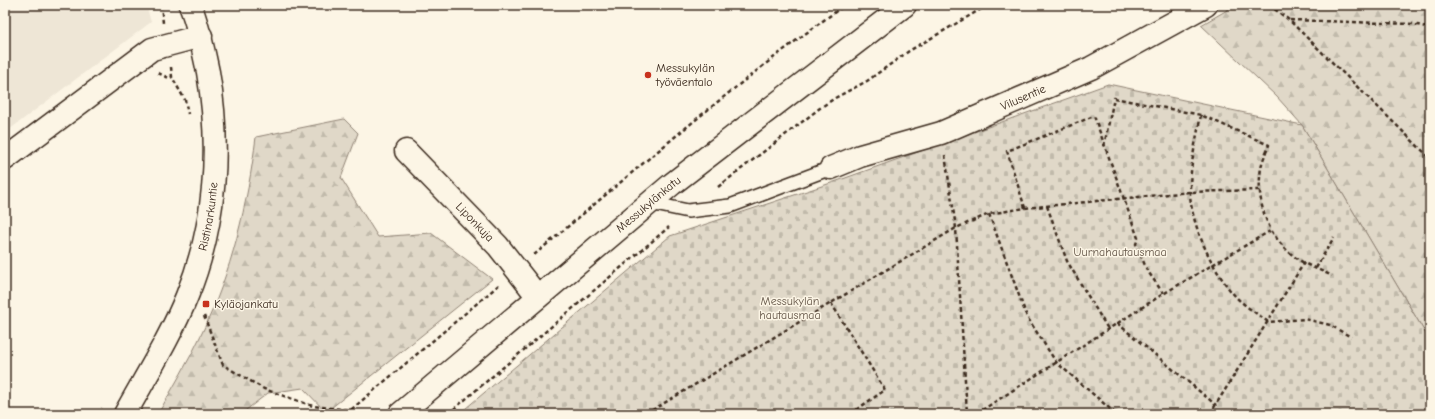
<svg xmlns="http://www.w3.org/2000/svg" width="1435" height="419" viewBox="0 0 1435 419" font-family="'Comic Neue',sans-serif">
  <defs>
    <pattern id="forest-firs" width="22" height="20" patternUnits="userSpaceOnUse"><rect width="22" height="20" fill="#e0d8c8"/><path d="M5 1l3.5 6h-7zM16 11l3.5 6h-7z" fill="#c1baab"/></pattern>
    <pattern id="cemetery-stones" width="16" height="16" patternUnits="userSpaceOnUse"><rect width="16" height="16" fill="#e0d8c8"/><path d="M2 7V4a2 2 0 0 1 4 0v3zM10 15v-3a2 2 0 0 1 4 0v3z" fill="#c1baab"/></pattern>
  </defs>
  <rect width="100%" height="100%" fill="#fcf5e5"/>
  <filter id="ink" filterUnits="userSpaceOnUse"><feTurbulence type="fractalNoise" baseFrequency=".025" numOctaves="2"/><feDisplacementMap in="SourceGraphic" scale="8" xChannelSelector="R" yChannelSelector="G"/><feConvolveMatrix kernelMatrix="1 2 1 2 8 2 1 2 1" color-interpolation-filters="sRGB"/></filter>
  <g filter="url(#ink)">
    <path fill="#eee6d6" d="M5 5H146L151 22 5 133Z"/>
    <g fill="url(#forest-firs)" stroke="#8e8173">
      <path d="M1236 5H1430V341L1302 125 1277 97 1201 25Z"/>
      <path d="M344 119 358 133 341 178 378 237 431 233 492 279 326 412 303 388 268 393 241 414H158C173 387 189 361 202 333 231 274 248 203 256 137Z"/>
    </g>
    <path fill="url(#cemetery-stones)" stroke="#8e8173" d="M1108 84 1302 125 1430 341V414H459L670 236 837 181Z"/>
    <g fill="none" stroke-linecap="round" stroke-linejoin="round">
      <g stroke="#3b2a1e" stroke-width="16">
        <path id="lane" d="M650 203 688 211 730 206 831 168"/>
      </g>
      <g stroke="#3b2a1e" stroke-width="25">
        <g id="street">
          <path id="s1" d="M406 151 498 246 538 297"/>
          <path d="M5 159 152 49 201 36"/>
          <path id="s2" d="M831 168 860 156 941 133 1091 68 1206 5"/>
        </g>
      </g>
      <g stroke="#3b2a1e" stroke-width="25">
        <g id="secondary">
          <path id="s3" d="M125 414C146 376 171 336 187 296 216 225 221 147 208 72 203 49 199 27 190 5"/>
        </g>
      </g>
      <g stroke="#3b2a1e" stroke-width="25">
        <g id="primary">
          <path id="s4" d="M400 414 672 184 905 5"/>
        </g>
      </g>
      <g stroke="#3b2a1e" stroke-width="2.5" stroke-dasharray="4 3" stroke-linecap="butt">
        <path d="M161 5 163 23"/>
        <path d="M1269 5 1289 20 1430 158"/>
        <path d="M1290 20 1413 24 1430 28"/>
        <path d="M171 67 172 77 185 100 188 114"/>
        <path d="M158 73 169 78 172 77"/>
        <path d="M1201 115C1196 140 1190 165 1190 191 1190 224 1214 274 1237 298 1246 307 1258 314 1268 322L1305 319 1330 325 1351 337"/>
        <path d="M1104 146 1114 98 1201 115 1269 145C1266 153 1262 161 1261 168 1255 207 1270 243 1304 263 1313 268 1323 271 1332 276"/>
        <path d="M945 155 956 228 967 414"/>
        <path d="M718 187 820 108 835 98 867 81 909 51 988 5"/>
        <path d="M1047 206 1067 261 1108 329"/>
        <path d="M1025 208 1007 151 1094 116 1138 238 1136 244 1147 270 1163 293"/>
        <path d="M989 214 1027 317 1056 362 1116 414"/>
        <path d="M534 255C636 170 737 81 845 5"/>
        <path d="M1316 268 1334 237"/>
        <path d="M831 303 885 390 850 414"/>
        <path d="M204 316 223 365 264 389 313 406 350 410"/>
        <path d="M1117 323 1216 405"/>
        <path d="M98 414 102 408"/>
        <path d="M346 414 500 284"/>
        <path d="M448 414 669 227"/>
        <path d="M646 414 956 228 989 214 1025 208 1190 192 1259 190"/>
        <path d="M976 414 1163 294 1270 231"/>
        <path d="M1210 414 1304 263"/>
      </g>
      <use href="#lane" stroke="#fcf5e5" stroke-width="13"/>
      <use href="#street" stroke="#fcf5e5" stroke-width="22"/>
      <use href="#secondary" stroke="#fcf5e5" stroke-width="22"/>
      <use href="#primary" stroke="#fcf5e5" stroke-width="22"/>
    </g>
  </g>
  <g fill="#c8321e" stroke="#fcf5e5" stroke-width="1.5">
    <circle cx="648" cy="75" r="4"/>
    <rect x="202" y="300" width="8" height="8" rx="2"/>
  </g>
  <g text-anchor="middle" stroke-width="3" stroke-linejoin="round" paint-order="stroke">
    <g font-size="12" fill="#3b2a1e" stroke="#fcf5e5" text-anchor="start">
      <text x="656" y="72">Messukylän<tspan x="656" dy="14">työväentalo</tspan></text>
      <text x="214" y="308">Kyläojankatu</text>
    </g>
    <g font-size="12" fill="#3b2a1e" stroke="#fcf5e5">
      <text dy="4" stroke="none"><textPath href="#s2" startOffset="205">Vilusentie</textPath></text>
      <text dy="4" stroke="none"><textPath href="#s4" startOffset="325">Messukylänkatu</textPath></text>
      <text dy="4" stroke="none"><textPath href="#s3" startOffset="216">Ristinarkuntie</textPath></text>
      <text dy="4" stroke="none"><textPath href="#s1" startOffset="99">Liponkuja</textPath></text>
    </g>
    <g font-size="12" fill="#645648" stroke="#fcf5e5">
      <text x="1120" y="256">Uurnahautausmaa</text>
      <text x="790" y="305">Messukylän<tspan x="790" dy="14">hautausmaa</tspan></text>
    </g>
  </g>
  <rect width="1435" height="419" fill="none" stroke="#fcf5e5" stroke-width="20"/>
  <rect x="10" y="10" width="1415" height="399" fill="none" stroke="#3b2a1e" stroke-width="1.5" filter="url(#ink)"/>
</svg>
